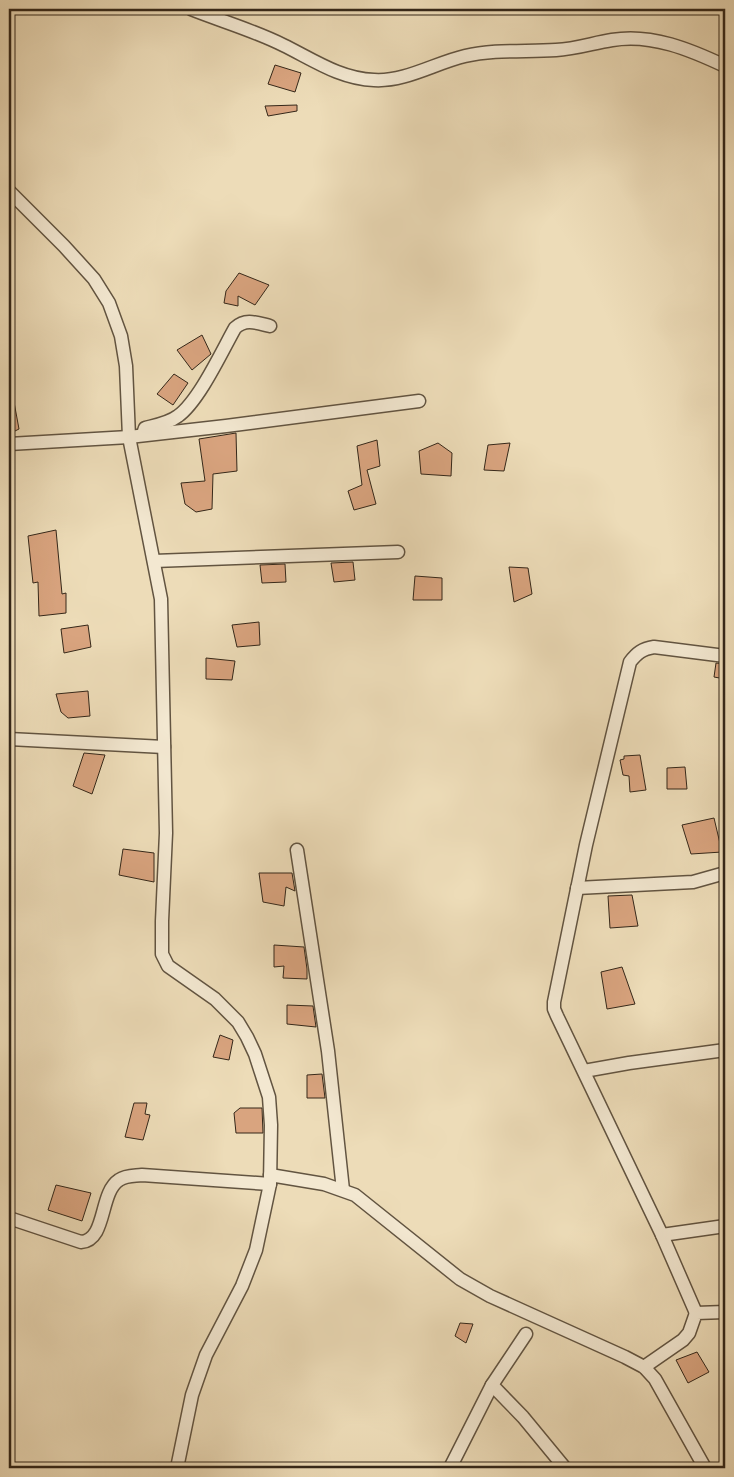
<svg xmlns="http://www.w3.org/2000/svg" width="734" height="1477" viewBox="0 0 734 1477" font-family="'IM FELL French Canon',serif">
  <rect width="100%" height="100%" fill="#eddcb8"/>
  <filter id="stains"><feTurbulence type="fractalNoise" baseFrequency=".004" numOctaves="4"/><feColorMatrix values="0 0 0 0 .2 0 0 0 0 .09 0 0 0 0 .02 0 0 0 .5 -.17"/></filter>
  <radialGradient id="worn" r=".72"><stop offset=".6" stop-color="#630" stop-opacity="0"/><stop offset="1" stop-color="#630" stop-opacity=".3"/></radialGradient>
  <g fill="#d9a47f" stroke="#342719">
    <path d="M275 65 301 73 295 92 268 84Z"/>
    <path d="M297 105V111L268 116 265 106Z"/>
    <path d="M239 273 269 285 255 305 238 296V306L224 303 226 291Z"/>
    <path d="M202 335 211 354 192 370 177 350Z"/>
    <path d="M174 374 188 383 173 405 157 394Z"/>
    <path d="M9 402H14L19 429 9 434Z"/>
    <path d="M236 433 237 471 213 474 212 509 196 512 185 504 181 483 205 481 199 439Z"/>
    <path d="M377 440 380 466 367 470 376 504 354 510 348 491 362 485 357 446Z"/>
    <path d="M438 443 452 453 451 476 421 474 419 451Z"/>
    <path d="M510 443 504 471 484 470 488 445Z"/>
    <path d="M56 530 62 594 66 593V613L39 616 38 582 33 583 28 536Z"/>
    <path d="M353 562 355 580 334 582 331 563Z"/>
    <path d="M285 564 286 582 262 583 260 565Z"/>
    <path d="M509 567 528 568 532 594 514 602Z"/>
    <path d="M415 576 442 578V600H413Z"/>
    <path d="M259 622 260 645 237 647 232 625Z"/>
    <path d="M88 625 91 647 64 653 61 629Z"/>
    <path d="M206 658 235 661 232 680 206 679Z"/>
    <path d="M716 663 725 664V679L714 677Z"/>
    <path d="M88 691 90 716 68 718 61 712 56 694Z"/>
    <path d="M84 753 105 755 92 794 73 786Z"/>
    <path d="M640 755 646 790 630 792 629 776 623 775 620 760 624 759V756Z"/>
    <path d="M685 767 687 789H667V768Z"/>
    <path d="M714 818 722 852 691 854 682 825Z"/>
    <path d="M123 849 154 853V882L119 875Z"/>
    <path d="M259 873H292L295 891 286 887 284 906 263 902Z"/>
    <path d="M632 895 638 926 610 928 608 896Z"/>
    <path d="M274 945 304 947 307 969V979L283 978 284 966 274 967Z"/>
    <path d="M622 967 635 1004 607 1009 601 972Z"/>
    <path d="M287 1005 313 1006 316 1027 287 1024Z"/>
    <path d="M220 1035 233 1040 229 1060 213 1057Z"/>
    <path d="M322 1074 325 1098H307V1075Z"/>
    <path d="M134 1103H147L145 1114 150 1115 143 1140 125 1137Z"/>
    <path d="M240 1108H262L263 1133H236L234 1113Z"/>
    <path d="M56 1185 91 1193 82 1221 48 1210Z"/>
    <path d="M460 1323 473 1324 466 1343 455 1336Z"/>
    <path d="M697 1352 709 1372 688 1383 676 1360Z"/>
  </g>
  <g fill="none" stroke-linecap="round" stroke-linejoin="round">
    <g stroke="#625441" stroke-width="15">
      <g id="street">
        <path d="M191 9C221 21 253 30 283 45 312 59 340 79 374 80 405 82 435 63 465 56 495 49 526 52 556 50 576 49 593 43 612 40 651 33 691 50 725 66"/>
        <path d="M9 191 64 246 94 279 109 303 121 336 126 366 129 437 161 599 166 833 162 921V954L168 966 215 999 238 1022 247 1037 255 1054 269 1097 271 1125 270 1184 256 1250 242 1286 206 1355 192 1395 177 1468"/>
        <path d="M144 431 145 428C157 425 169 423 178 416 199 401 222 351 235 328 246 318 257 323 270 326"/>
        <path d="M9 444 129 437 226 426 419 401"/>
        <path d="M154 561 398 552"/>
        <path d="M9 739 164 747"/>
        <path d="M297 850 328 1051 343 1190"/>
        <path d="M577 888 693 882 725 873"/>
        <path d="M584 1071 629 1063 725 1050"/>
        <path d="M270 1175 324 1184 355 1195 460 1279 490 1296 625 1357 644 1367 655 1379 705 1468"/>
        <path d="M9 1218 81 1242C107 1240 99 1193 119 1180 126 1175 134 1176 142 1175L270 1184"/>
        <path d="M662 1235 725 1226"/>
        <path d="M696 1313 662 1235 557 1016 554 1009V1002L586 845 630 662C637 653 642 649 654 647L725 656"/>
        <path d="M526 1334 492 1385 523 1417 565 1468"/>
        <path d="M644 1367 683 1340 689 1333 696 1313 725 1312"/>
        <path d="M450 1468 492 1385"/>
      </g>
    </g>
    <use href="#street" stroke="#f3e8d1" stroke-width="12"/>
  </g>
  <rect width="734" height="1477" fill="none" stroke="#eddcb8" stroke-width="30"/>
  <rect x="10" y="10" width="714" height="1457" fill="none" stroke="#342719" stroke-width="2.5"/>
  <rect x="15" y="15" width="704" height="1447" fill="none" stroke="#342719"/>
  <rect width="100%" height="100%" filter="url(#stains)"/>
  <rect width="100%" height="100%" fill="url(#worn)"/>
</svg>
